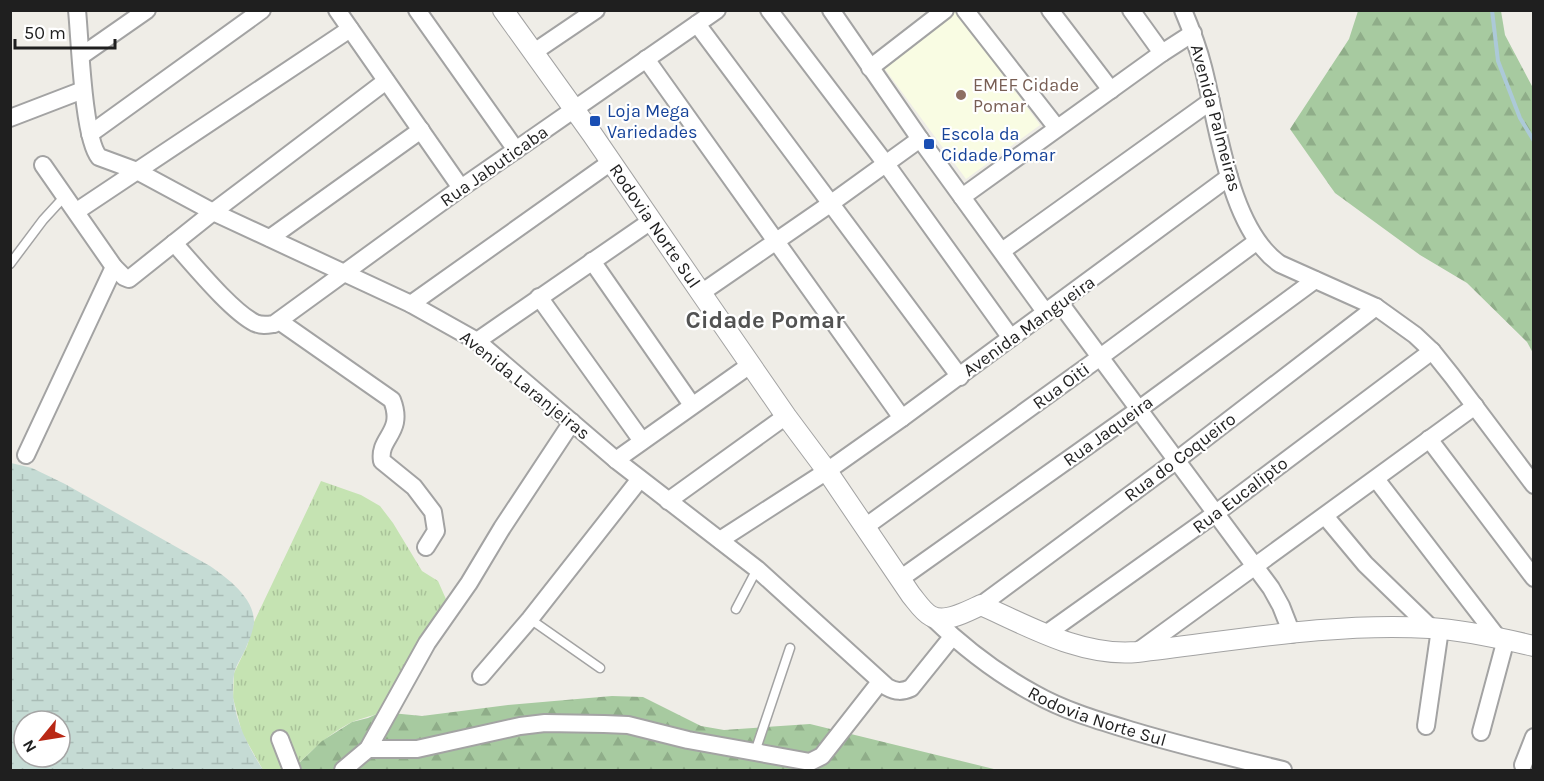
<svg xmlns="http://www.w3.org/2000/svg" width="1544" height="781" viewBox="0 0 1544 781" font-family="Karla,sans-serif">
  <defs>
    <pattern id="grass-tufts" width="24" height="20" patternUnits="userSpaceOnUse" patternTransform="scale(1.5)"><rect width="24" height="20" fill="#c5e3b2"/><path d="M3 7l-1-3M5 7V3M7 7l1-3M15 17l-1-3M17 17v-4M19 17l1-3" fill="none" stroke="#a9c299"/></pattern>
    <pattern id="forest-firs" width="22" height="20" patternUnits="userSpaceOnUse" patternTransform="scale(1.5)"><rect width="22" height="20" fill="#a7caa0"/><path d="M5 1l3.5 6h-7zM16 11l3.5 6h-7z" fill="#8fad89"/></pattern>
    <pattern id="wetland-marsh" width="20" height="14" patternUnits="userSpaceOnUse" patternTransform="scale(1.5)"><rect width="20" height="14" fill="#c5dbd4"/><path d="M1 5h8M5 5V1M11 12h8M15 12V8" fill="none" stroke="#a9bcb6"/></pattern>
  </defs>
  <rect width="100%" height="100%" fill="#efede7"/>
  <path fill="#f9fce3" d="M956 11 1040 125 966 179 882 65Z"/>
  <path fill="url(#grass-tufts)" d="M321 481 361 495 380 506 393 523 422 571 438 581 449 606 381 712C371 717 360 718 350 723 327 735 310 752 292 770H263L242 733 233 698 234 673 247 646 254 622Z"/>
  <g fill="url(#forest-firs)">
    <path d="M1358 11H1501L1505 35 1533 88V353L1527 342 1467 283 1420 255 1335 193 1290 129 1349 39Z"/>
    <path d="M612 696 643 697 701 726 724 730 810 724 998 770H292L322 741 352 722 368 718 381 712 422 716 508 705Z"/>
  </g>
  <path fill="url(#wetland-marsh)" fill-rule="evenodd" d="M11 463 32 468 65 484 210 566C227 578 255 598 254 623 253 630 250 639 247 645 244 655 235 665 234 675 228 709 246 743 263 770H11ZM24 721H60V757H24Z"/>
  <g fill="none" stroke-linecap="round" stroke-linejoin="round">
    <path stroke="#acc9d8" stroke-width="4" d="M1492 10 1498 61 1520 118 1534 141"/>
    <g stroke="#a3a3a3" stroke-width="11">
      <g id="service">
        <path d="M10 264 43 220 65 196"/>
        <path d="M736 609 757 569"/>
        <path d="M530 619 600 668"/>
        <path d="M755 752 790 648"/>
      </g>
    </g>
    <g stroke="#a3a3a3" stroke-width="20">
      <g id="minor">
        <path d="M77 10C80 39 83 138 99 157L137 171 213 212 411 304 477 341 616 460 757 569 887 687C896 692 902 692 911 688L952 637"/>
        <path d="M337 10 461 188"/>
        <path d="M417 10 516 150"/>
        <path d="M769 10 886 164 1011 338"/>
        <path d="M831 10 920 139 1046 313"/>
        <path d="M965 10 1057 128"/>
        <path d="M1050 10 1111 90"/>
        <path d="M1131 10 1162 53"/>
        <path d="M1183 10C1191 29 1198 47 1203 67 1218 124 1229 229 1280 264L1376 307 1415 335 1432 351 1452 376 1534 485"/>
        <path d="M697 24 960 377"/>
        <path d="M534 52 596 10"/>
        <path d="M81 56 147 10"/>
        <path d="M646 59 902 418"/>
        <path d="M870 68 945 10"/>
        <path d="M10 118 83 90"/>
        <path d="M90 134 262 10"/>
        <path d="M43 165 114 267 124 277 129 279 213 212 386 81"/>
        <path d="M962 197 1162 53 1193 33"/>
        <path d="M77 211 350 29"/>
        <path d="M270 238 421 130"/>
        <path d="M174 243C193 264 231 311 255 323 262 326 267 325 274 324L461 188 717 10"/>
        <path d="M1002 251 1211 101"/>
        <path d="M592 261 692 405"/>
        <path d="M701 293 830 204 920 139"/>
        <path d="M539 297 642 441"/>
        <path d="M1060 303 1271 588 1281 606 1292 634"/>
        <path d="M411 304 611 162"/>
        <path d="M279 321 392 400C405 433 378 437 382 461L414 487 433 512 436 531 426 547"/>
        <path d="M477 341 651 221"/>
        <path d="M1429 439 1534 578"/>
        <path d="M26 455 114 267"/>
        <path d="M616 460 750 365"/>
        <path d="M1376 479 1498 638"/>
        <path d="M668 501 786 416"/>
        <path d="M1325 516 1365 564 1431 628"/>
        <path d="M865 527 1099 358 1256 242"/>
        <path d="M720 540 827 471 902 418 1229 177"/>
        <path d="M900 579 1138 410 1315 280"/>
        <path d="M981 605 1177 460 1376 307"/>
        <path id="s1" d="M933 618C963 647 998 674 1035 694 1065 711 1100 721 1133 731 1183 746 1233 758 1283 770"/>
        <path d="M1046 634 1216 513 1432 351"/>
        <path d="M1137 652 1475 406"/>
        <path d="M481 676 530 619 640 479"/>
        <path d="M1426 726 1440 629"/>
        <path d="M1481 732 1506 639"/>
        <path d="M280 739 292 770"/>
        <path d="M368 749H417L520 726 545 723 604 724 628 725 688 740 810 762 822 756 880 682"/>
        <path d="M1523 765 1534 737"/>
        <path d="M343 770 368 749 427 643 469 583 502 528 572 422"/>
      </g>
    </g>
    <g stroke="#a3a3a3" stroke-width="22">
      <g id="tertiary">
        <path id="s2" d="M503 10 592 134 701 293 786 416 827 471 911 595C917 602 923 612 931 616 945 624 968 611 981 605 1030 627 1082 657 1137 652 1233 641 1333 622 1430 628 1464 630 1500 638 1534 646"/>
      </g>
    </g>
    <use href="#service" stroke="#fff" stroke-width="8"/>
    <use href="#minor" stroke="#fff" stroke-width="16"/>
    <use href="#tertiary" stroke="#fff" stroke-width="20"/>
  </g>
  <circle fill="#8d6e63" stroke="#fff" stroke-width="2" cx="961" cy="95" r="6"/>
  <g fill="#1a4fb4" stroke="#fff" stroke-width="2">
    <rect x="589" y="115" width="12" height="12" rx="3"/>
    <rect x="923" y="138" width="12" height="12" rx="3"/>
  </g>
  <g text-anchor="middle" stroke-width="4.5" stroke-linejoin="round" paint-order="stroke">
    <g font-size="18" fill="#785e54" stroke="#fff" text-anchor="start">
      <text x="973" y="91">EMEF Cidade<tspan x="973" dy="21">Pomar</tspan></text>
    </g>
    <g font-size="18" fill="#164399" stroke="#fff" text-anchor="start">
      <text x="607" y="117">Loja Mega<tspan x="607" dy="21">Variedades</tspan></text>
      <text x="941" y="140">Escola da<tspan x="941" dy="21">Cidade Pomar</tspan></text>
    </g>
    <g font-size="18" fill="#1f1f1f" stroke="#fff">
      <text transform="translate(1216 118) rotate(75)" y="6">Avenida Palmeiras</text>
      <text transform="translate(494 166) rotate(-35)" y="6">Rua Jabuticaba</text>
      <text dy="6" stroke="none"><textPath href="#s2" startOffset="264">Rodovia Norte Sul</textPath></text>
      <text transform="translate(1029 326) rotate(-36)" y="6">Avenida Mangueira</text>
      <text transform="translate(525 385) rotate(39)" y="6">Avenida Laranjeiras</text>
      <text transform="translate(1061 386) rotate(-36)" y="6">Rua Oiti</text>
      <text transform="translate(1108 431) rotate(-36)" y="6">Rua Jaqueira</text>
      <text transform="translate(1180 457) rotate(-37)" y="6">Rua do Coqueiro</text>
      <text transform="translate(1240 495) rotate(-37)" y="6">Rua Eucalipto</text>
      <text dy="6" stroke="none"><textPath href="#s1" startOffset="194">Rodovia Norte Sul</textPath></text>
    </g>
    <g font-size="24" font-weight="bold" fill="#525252" stroke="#fff">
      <text x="765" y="328">Cidade Pomar</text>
    </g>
  </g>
  <rect width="1544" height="781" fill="none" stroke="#1f1f1f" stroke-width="24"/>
  <g transform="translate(42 739) rotate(240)"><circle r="28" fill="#ffffff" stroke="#a5a5a5" stroke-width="1.5"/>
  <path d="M0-4.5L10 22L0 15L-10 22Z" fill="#b92815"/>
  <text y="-9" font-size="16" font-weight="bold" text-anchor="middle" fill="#1f1f1f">N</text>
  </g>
  <path d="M15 39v9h100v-9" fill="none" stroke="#1f1f1f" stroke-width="3"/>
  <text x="24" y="39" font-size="18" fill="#1f1f1f" stroke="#ffffff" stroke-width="4.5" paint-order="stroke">50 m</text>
</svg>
